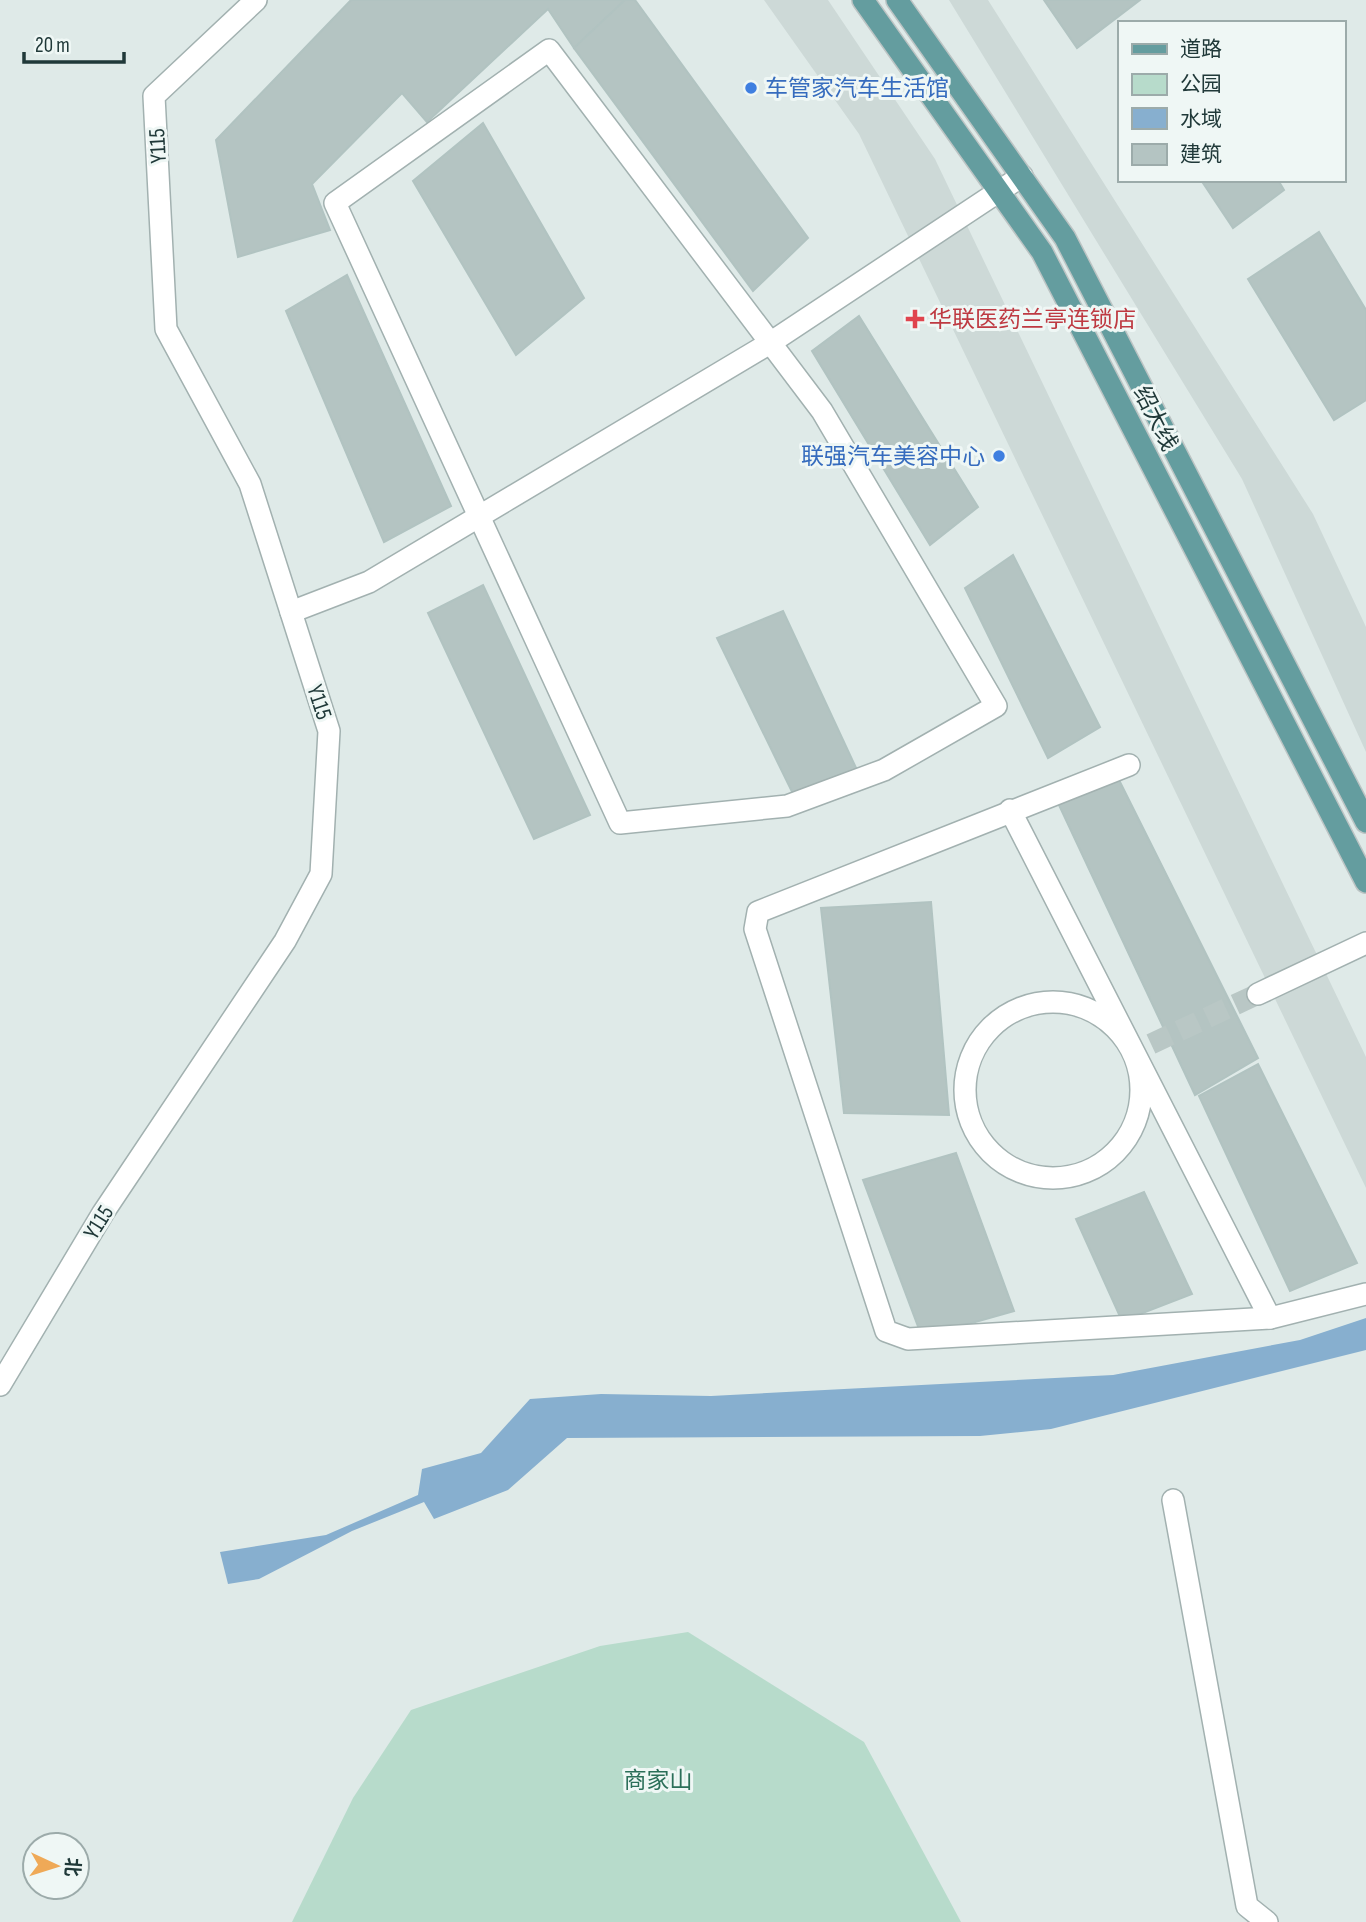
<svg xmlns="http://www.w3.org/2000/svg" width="1366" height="1922" viewBox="0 0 1366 1922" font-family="'Sofia Sans Condensed','Noto Sans SC',sans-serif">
  <rect width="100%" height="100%" fill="#dfeae8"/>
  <g fill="#cdd9d7">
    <path d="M764 0H828L935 159 1366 1057V1188L859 134Z"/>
    <path d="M949 0H988L1313 514 1366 627V752L1242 479Z"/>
  </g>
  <path fill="#b7dbcb" d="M688 1632 864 1742 961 1922H292L353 1798 411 1710 600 1646Z"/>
  <path fill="#87afcf" d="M1366 1318V1350L1051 1429 980 1436 567 1438 508 1490 434 1519 424 1502 352 1531 259 1579 228 1584 220 1552 326 1535 418 1495 422 1469 481 1453 530 1399 601 1394 711 1396 1113 1375 1300 1340Z"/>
  <g fill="#b4c4c2" stroke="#b1c3c1" stroke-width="2">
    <path d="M351 0H625L574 48 548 9 427 122 402 93 312 184 330 230 238 257 216 140Z"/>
    <path d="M625 0H635L808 238 753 291 574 48Z"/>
    <path d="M1044 0H1140L1077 48Z"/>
    <path d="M483 123 584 298 516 355 413 181Z"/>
    <path d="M1201 180H1278L1284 190 1233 228Z"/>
    <path d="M1319 232 1366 310V400L1334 420 1248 279Z"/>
    <path d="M347 275 451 506 384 542 286 311Z"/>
    <path d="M859 316 978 507 930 545 812 351Z"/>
    <path d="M1013 555 1100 727 1048 758 965 588Z"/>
    <path d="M483 585 590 815 534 839 428 613Z"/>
    <path d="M783 611 857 770 795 798 717 638Z"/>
    <path d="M1116 774 1258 1058 1195 1095 1058 803Z"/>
    <path d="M931 902 949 1115 844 1113 821 908Z"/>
    <path d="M1258 1064 1357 1263 1290 1291 1199 1096Z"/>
    <path d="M956 1153 1014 1311 922 1337 863 1180Z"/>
    <path d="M1144 1192 1192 1294 1122 1321 1076 1219Z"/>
  </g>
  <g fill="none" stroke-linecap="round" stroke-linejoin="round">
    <path stroke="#b9c7c5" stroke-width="21" stroke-dasharray="21 10" stroke-linecap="butt" d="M1151 1044 1258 994"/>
    <g stroke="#a2b1b0" stroke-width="24">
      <g id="minor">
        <path d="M549 50 822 411 996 706 884 770 787 806 620 823 335 203Z"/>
        <path d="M291 612 369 582 770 343 1022 176"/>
        <path d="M1129 765 758 912 755 929 886 1331 908 1339 1270 1318 1366 1294"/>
        <path d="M1010 810 1270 1318"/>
        <path d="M1258 994 1366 943"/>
        <circle cx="1053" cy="1090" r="88"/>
        <path d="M1173 1500 1247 1906 1267 1922"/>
      </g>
    </g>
    <g stroke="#a2b1b0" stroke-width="24">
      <path id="tertiary" d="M0 1385 103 1213 285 941 321 874 329 731 250 484 166 329 154 96 256 0"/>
    </g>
    <g stroke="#bcc4c4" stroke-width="24">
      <g id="primary">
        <path d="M863 0 1042 252 1366 882"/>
        <path d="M897 0 1065 238 1366 822"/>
      </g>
    </g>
    <use href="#minor" stroke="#fff" stroke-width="21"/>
    <use href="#tertiary" stroke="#fff" stroke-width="21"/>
    <use href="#primary" stroke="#649d9f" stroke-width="21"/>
  </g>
  <g fill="#3f7fe0" stroke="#eff7f5" stroke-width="2.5">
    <circle cx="751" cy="88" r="7"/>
    <circle cx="999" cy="456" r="7"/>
  </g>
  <path fill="#e0444e" stroke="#eff7f5" stroke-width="2.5" d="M911.5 308.5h7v7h7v7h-7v7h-7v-7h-7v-7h7z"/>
  <g text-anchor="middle" stroke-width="6" stroke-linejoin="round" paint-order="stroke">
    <g font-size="23" fill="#366cbe" stroke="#eff7f5" text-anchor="start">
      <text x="765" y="96">车管家汽车生活馆</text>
      <text x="985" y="464" text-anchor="end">联强汽车美容中心</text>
    </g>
    <g font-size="23" fill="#203939" stroke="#eff7f5">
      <text transform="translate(157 146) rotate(-93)" y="8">Y115</text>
      <text transform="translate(1156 418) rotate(63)" y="8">绍大线</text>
      <text transform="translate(320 702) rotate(72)" y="8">Y115</text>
      <text transform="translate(98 1222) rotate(-58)" y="8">Y115</text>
    </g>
    <g font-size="23" fill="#be3a42" stroke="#eff7f5" text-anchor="start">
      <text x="929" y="327">华联医药兰亭连锁店</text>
    </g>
    <g font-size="23" fill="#2b6f59" stroke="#eff7f5">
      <text x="658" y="1788">商家山</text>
    </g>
  </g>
  <rect x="1118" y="21" width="228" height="161" fill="#eff7f5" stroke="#9cabaa" stroke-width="2"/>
  <rect x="1132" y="44" width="35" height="10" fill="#649d9f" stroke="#9cabaa" stroke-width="2"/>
  <text x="1180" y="56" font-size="21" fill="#203939">道路</text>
  <rect x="1132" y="74" width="35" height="21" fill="#b7dbcb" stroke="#9cabaa" stroke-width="2"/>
  <text x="1180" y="91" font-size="21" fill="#203939">公园</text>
  <rect x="1132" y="108" width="35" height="21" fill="#87afcf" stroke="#9cabaa" stroke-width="2"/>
  <text x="1180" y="126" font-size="21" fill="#203939">水域</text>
  <rect x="1132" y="144" width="35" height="21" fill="#b4c4c2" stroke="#9cabaa" stroke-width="2"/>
  <text x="1180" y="161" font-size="21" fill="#203939">建筑</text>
  <g transform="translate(56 1866) rotate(94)"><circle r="33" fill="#eff7f5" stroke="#9cabaa" stroke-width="2"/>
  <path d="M0-5L12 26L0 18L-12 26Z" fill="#efa957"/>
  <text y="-10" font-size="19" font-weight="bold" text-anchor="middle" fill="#203939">北</text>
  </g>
  <path d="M24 52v10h100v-10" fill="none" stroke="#203939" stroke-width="3.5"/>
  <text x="35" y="52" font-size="21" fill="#203939" stroke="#eff7f5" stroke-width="5" paint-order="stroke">20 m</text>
</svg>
